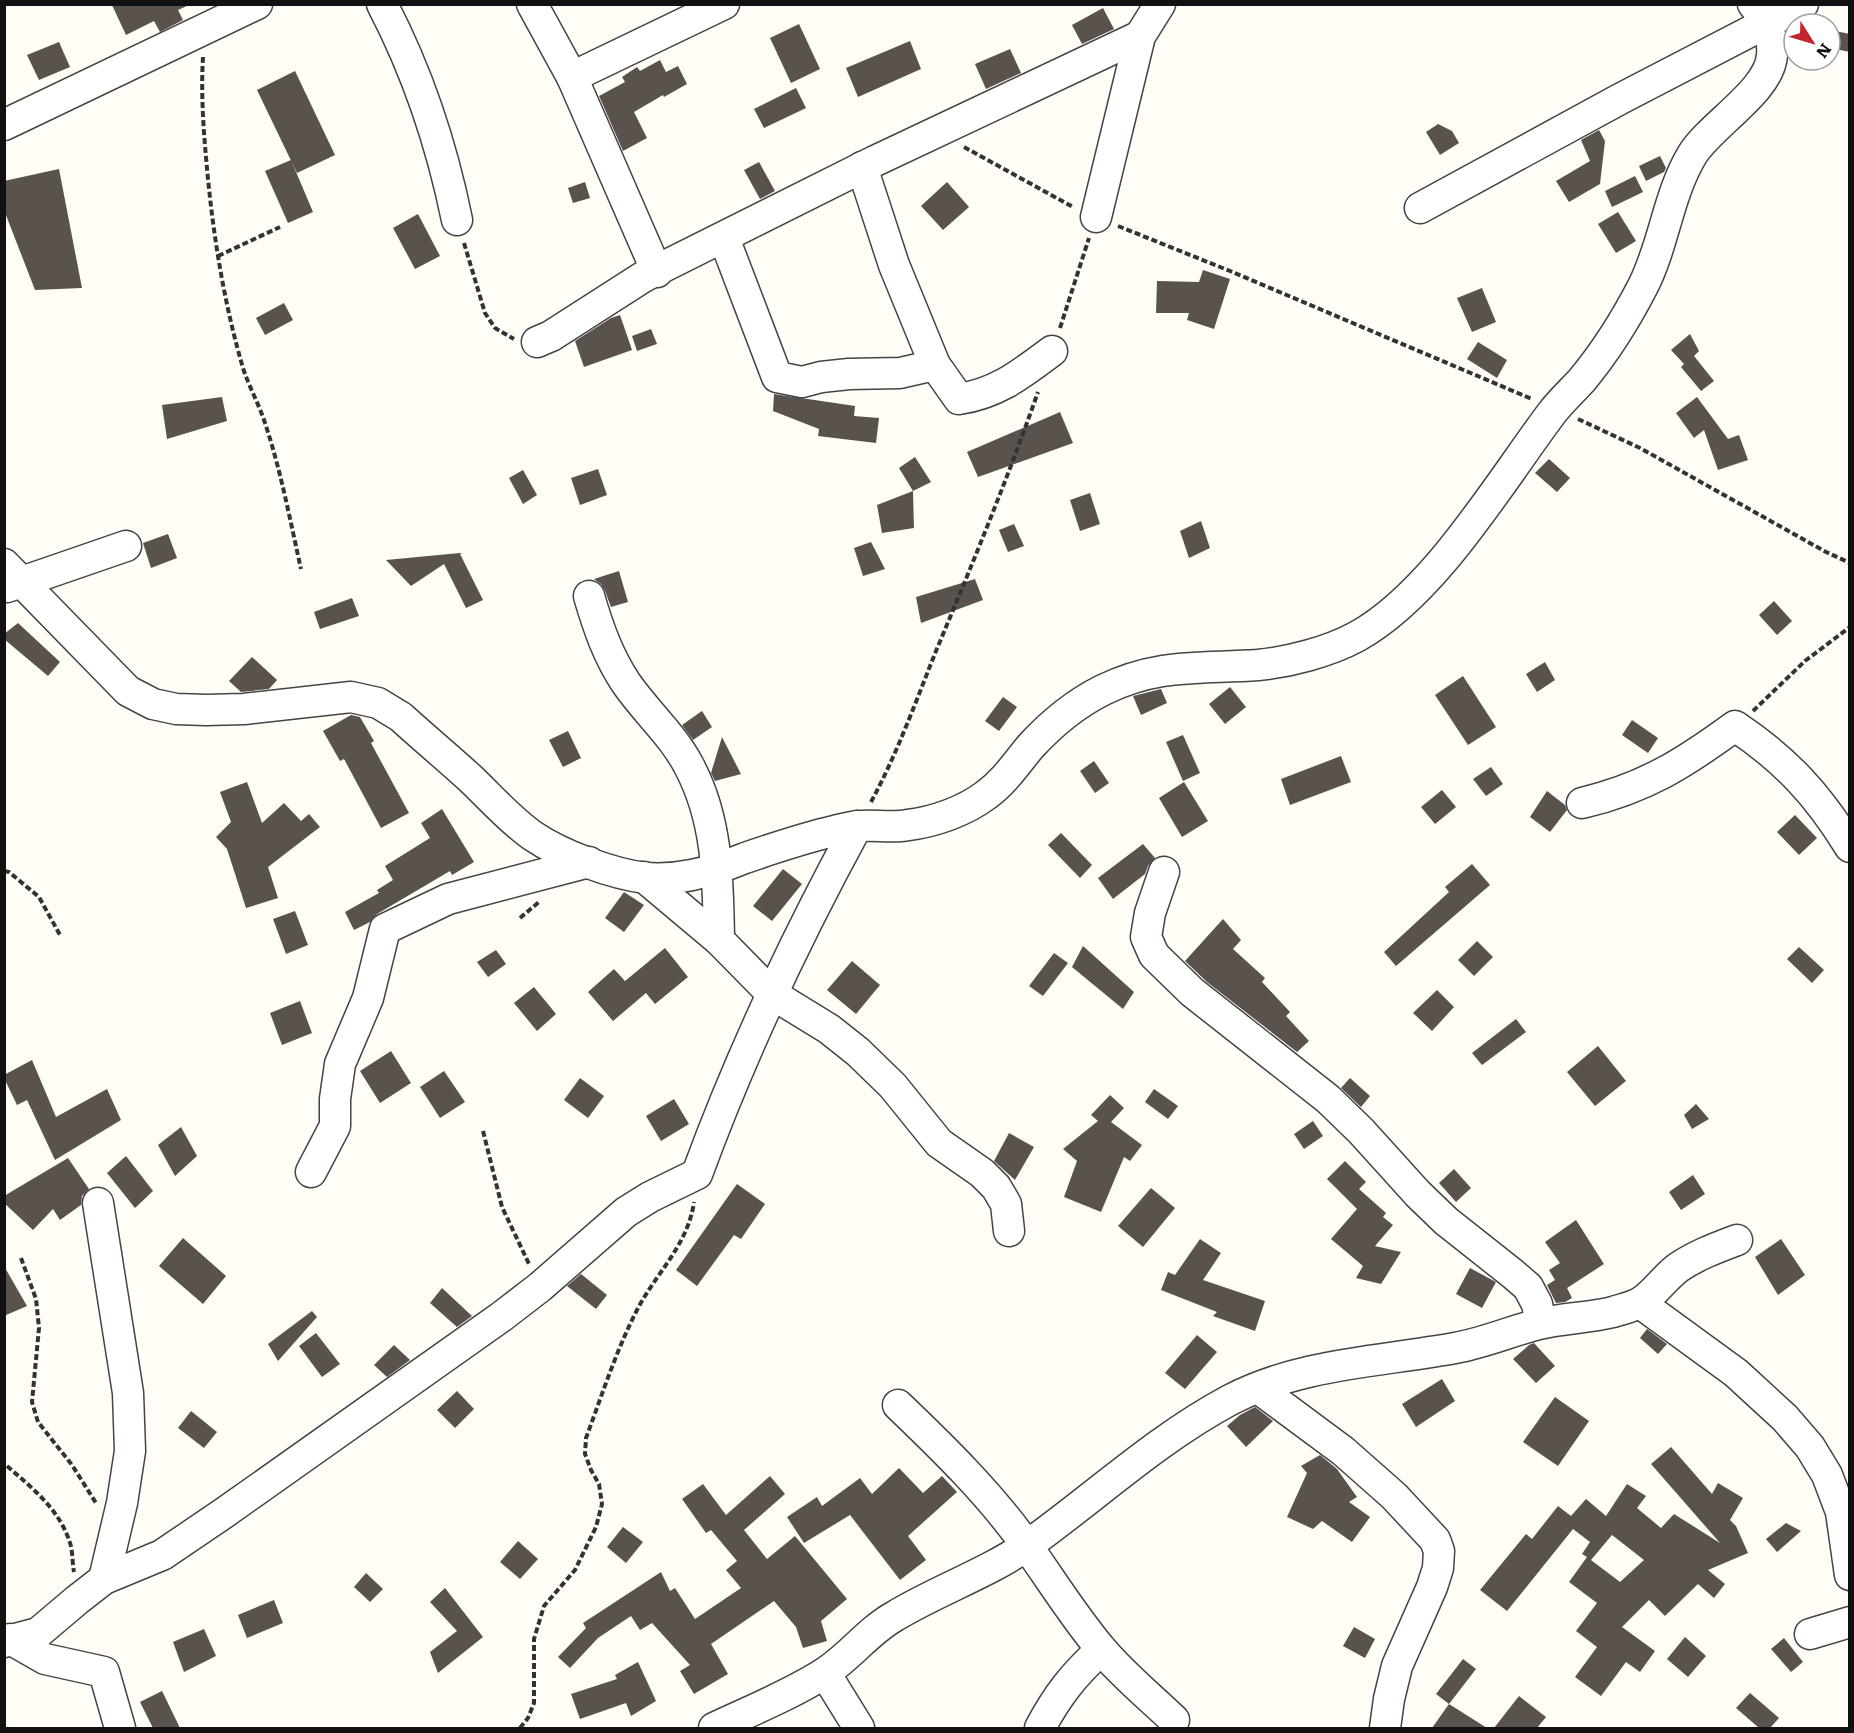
<svg xmlns="http://www.w3.org/2000/svg" width="1854" height="1733" viewBox="0 0 1854 1733" font-family="Literata,serif">
  <rect width="100%" height="100%" fill="#fffdf5"/>
  <g fill="#5a524d" fill-rule="evenodd">
    <path d="M175 4 189 5 178 10 183 20 160 32 154 21 126 35 112 5Z"/>
    <path d="M1103 8 1114 29 1082 44 1072 25Z"/>
    <path d="M799 24 820 69 791 83 770 38Z"/>
    <path d="M1830 30 1850 34V52L1830 48Z"/>
    <path d="M910 41 921 69 858 97 846 68Z"/>
    <path d="M59 42 70 67 39 80 27 55Z"/>
    <path d="M1010 49 1021 73 986 89 975 64Z"/>
    <path d="M660 60 666 72 678 66 687 84 664 97 663 95 634 112 647 138 623 151 599 96 625 82 622 77 637 67 640 71Z"/>
    <path d="M295 71 335 155 297 173 257 90Z"/>
    <path d="M796 88 806 108 764 128 754 109Z"/>
    <path d="M1438 124 1452 131 1459 143 1440 155 1426 132Z"/>
    <path d="M1599 130 1605 141 1600 184 1569 202 1556 181 1590 161 1581 140Z"/>
    <path d="M1660 156 1666 168 1664 172 1646 181 1639 166Z"/>
    <path d="M291 160 313 212 288 223 265 171Z"/>
    <path d="M759 162 775 191 760 199 744 170Z"/>
    <path d="M59 169 82 288 35 290 4 210V181Z"/>
    <path d="M1635 176 1643 192 1612 207 1605 191Z"/>
    <path d="M585 182 590 198 573 203 568 188Z"/>
    <path d="M947 182 969 207 943 230 921 206Z"/>
    <path d="M1618 212 1636 241 1616 253 1598 224Z"/>
    <path d="M418 214 440 256 415 269 393 228Z"/>
    <path d="M1203 270 1230 279 1214 329 1187 320 1189 313H1156L1157 281 1199 282Z"/>
    <path d="M1482 288 1496 322 1472 332 1457 298Z"/>
    <path d="M284 303 293 320 265 335 256 318Z"/>
    <path d="M620 315 632 350 584 367 575 341 611 318Z"/>
    <path d="M651 329 657 344 637 351 632 336Z"/>
    <path d="M1690 334 1699 351 1694 356 1714 381 1701 391 1681 367 1684 364 1671 350Z"/>
    <path d="M1478 342 1507 360 1497 378 1467 359Z"/>
    <path d="M774 394 855 406 854 416 879 418 876 443 818 436 819 429 773 411Z"/>
    <path d="M222 397 227 421 167 439 162 405Z"/>
    <path d="M1697 397 1728 439 1739 435 1748 460 1718 470 1704 430 1694 438 1676 413Z"/>
    <path d="M1060 412 1073 443 978 477 967 452Z"/>
    <path d="M915 457 931 482 913 491 899 468Z"/>
    <path d="M1549 459 1570 478 1557 492 1535 473Z"/>
    <path d="M598 469 607 495 580 505 571 478Z"/>
    <path d="M523 470 537 495 523 504 509 478Z"/>
    <path d="M913 491 914 528 882 533 877 505Z"/>
    <path d="M1090 493 1100 524 1080 531 1070 500Z"/>
    <path d="M1201 521 1210 548 1189 558 1180 531Z"/>
    <path d="M1014 524 1024 546 1008 552 999 530Z"/>
    <path d="M168 534 177 558 151 568 143 543Z"/>
    <path d="M871 542 885 569 863 576 854 548Z"/>
    <path d="M460 553H462L460 554 483 600 466 608 444 564 411 586 386 560Z"/>
    <path d="M619 571 628 602 611 607 605 591 601 584 594 579Z"/>
    <path d="M975 579 983 600 921 623 916 597Z"/>
    <path d="M352 598 359 616 320 629 314 612Z"/>
    <path d="M1774 601 1792 621 1777 635 1759 615Z"/>
    <path d="M18 623 60 662 48 676 4 639V634Z"/>
    <path d="M252 657 277 680 269 689 241 692 229 681Z"/>
    <path d="M1545 662 1555 680 1537 692 1526 674Z"/>
    <path d="M1463 676 1496 727 1468 745 1435 695Z"/>
    <path d="M1230 687 1246 707 1225 724 1209 704Z"/>
    <path d="M1161 689 1167 703 1141 715 1133 696Z"/>
    <path d="M1003 697 1017 707 999 731 985 721Z"/>
    <path d="M702 711 712 727 693 740 682 725Z"/>
    <path d="M351 715 360 717 374 741 371 743 409 813 381 828 344 759 340 761 323 731Z"/>
    <path d="M1632 720 1658 738 1648 753 1622 735Z"/>
    <path d="M568 731 581 758 563 767 549 740Z"/>
    <path d="M1183 735 1200 773 1183 781 1166 742Z"/>
    <path d="M722 737 741 774 715 781 711 773Z"/>
    <path d="M1341 756 1351 782 1290 805 1281 779Z"/>
    <path d="M1094 761 1109 783 1095 793 1080 771Z"/>
    <path d="M1491 767 1503 784 1486 796 1473 779Z"/>
    <path d="M247 782 262 823 284 803 301 821 309 814 320 827 268 867 278 898 246 908 227 849 216 837 231 822 220 792Z"/>
    <path d="M1184 782 1208 821 1182 837 1159 798Z"/>
    <path d="M1442 790 1456 807 1435 824 1421 807Z"/>
    <path d="M1547 791 1565 805 1567 810 1550 832 1530 817Z"/>
    <path d="M442 809 474 862 452 875 450 871 377 914 370 922 354 930 345 912 379 893 377 890 393 880 385 866 430 838 421 823Z"/>
    <path d="M1795 815 1817 838 1799 855 1777 832Z"/>
    <path d="M1061 833 1092 865 1080 878 1048 845Z"/>
    <path d="M1143 844 1155 858 1148 866 1145 874 1113 899 1098 878Z"/>
    <path d="M1472 864 1490 885 1396 966 1384 952 1449 892 1445 887Z"/>
    <path d="M783 869 802 884 772 921 753 906Z"/>
    <path d="M624 892 644 905 624 932 605 918Z"/>
    <path d="M295 911 308 945 286 954 273 919Z"/>
    <path d="M1223 919 1241 940 1233 949 1265 978 1262 982 1290 1012 1286 1016 1309 1041 1297 1052 1207 982 1185 961Z"/>
    <path d="M1477 941 1493 957 1474 976 1458 960Z"/>
    <path d="M1083 946 1134 992 1123 1009 1072 967Z"/>
    <path d="M1799 947 1824 970 1812 983 1787 959Z"/>
    <path d="M665 948 688 977 655 1004 646 993 613 1021 588 992 614 969 625 981Z"/>
    <path d="M496 950 506 964 488 977 477 962Z"/>
    <path d="M1054 953 1068 963 1043 996 1029 986Z"/>
    <path d="M852 961 880 985 856 1014 827 990Z"/>
    <path d="M534 987 556 1014 537 1031 514 1003Z"/>
    <path d="M1437 990 1454 1007 1432 1031 1413 1013Z"/>
    <path d="M300 1001 312 1033 282 1045 270 1013Z"/>
    <path d="M1516 1019 1526 1032 1482 1065 1472 1053Z"/>
    <path d="M1598 1046 1626 1081 1595 1106 1567 1072Z"/>
    <path d="M391 1051 411 1083 380 1103 360 1071Z"/>
    <path d="M32 1060 56 1117 107 1089 121 1120 55 1160 27 1100 17 1105 4 1078V1075Z"/>
    <path d="M444 1071 465 1102 440 1118 420 1087Z"/>
    <path d="M580 1078 604 1096 588 1118 564 1100Z"/>
    <path d="M1350 1078 1370 1096 1361 1107 1341 1088Z"/>
    <path d="M1154 1089 1178 1106 1168 1119 1145 1102Z"/>
    <path d="M1110 1095 1124 1108 1111 1122 1142 1145 1130 1161 1124 1157 1101 1212 1064 1197 1077 1161 1063 1149 1098 1121 1091 1115Z"/>
    <path d="M674 1099 689 1124 661 1141 646 1116Z"/>
    <path d="M1696 1104 1709 1119 1692 1129 1684 1115Z"/>
    <path d="M1313 1121 1323 1136 1304 1149 1294 1134Z"/>
    <path d="M181 1127 197 1156 175 1176 158 1145Z"/>
    <path d="M1009 1133 1034 1147 1015 1180 994 1161Z"/>
    <path d="M126 1156 153 1191 135 1208 107 1173Z"/>
    <path d="M68 1158 89 1189 82 1196 81 1205 60 1220 53 1209 33 1230 4 1203V1196Z"/>
    <path d="M1345 1161 1366 1182 1359 1189 1386 1213 1383 1217 1393 1225 1375 1246 1401 1252 1381 1284 1356 1278 1363 1266 1331 1239 1357 1209 1327 1179Z"/>
    <path d="M1454 1169 1471 1188 1456 1202 1439 1183Z"/>
    <path d="M1693 1175 1705 1194 1681 1210 1669 1192Z"/>
    <path d="M737 1184 765 1204 741 1239 734 1235 697 1286 676 1270Z"/>
    <path d="M1151 1188 1175 1208 1143 1247 1118 1226Z"/>
    <path d="M1576 1220 1604 1264 1567 1288 1572 1298 1565 1302 1556 1303 1547 1285 1555 1280 1549 1270 1560 1263 1545 1242Z"/>
    <path d="M183 1238 226 1276 203 1304 159 1266Z"/>
    <path d="M1200 1239 1221 1253 1203 1280 1265 1301 1255 1331 1213 1316 1217 1312 1161 1290 1168 1272 1175 1275Z"/>
    <path d="M1781 1239 1805 1275 1778 1295 1755 1257Z"/>
    <path d="M4 1266 27 1306 4 1316Z"/>
    <path d="M1470 1268 1496 1282 1482 1308 1456 1294Z"/>
    <path d="M581 1274 607 1295 596 1309 567 1286Z"/>
    <path d="M442 1288 472 1316 457 1327 430 1303Z"/>
    <path d="M312 1311 317 1317 278 1361 268 1344Z"/>
    <path d="M1647 1329 1667 1344 1658 1354 1640 1338Z"/>
    <path d="M316 1333 340 1364 322 1377 299 1346Z"/>
    <path d="M1197 1335 1217 1352 1185 1389 1165 1373Z"/>
    <path d="M1534 1343 1555 1366 1536 1383 1513 1359 1529 1345Z"/>
    <path d="M394 1345 410 1360 387 1377 374 1365Z"/>
    <path d="M1442 1379 1455 1401 1416 1427 1402 1404Z"/>
    <path d="M457 1391 474 1409 455 1428 437 1410Z"/>
    <path d="M1555 1397 1589 1421 1558 1466 1523 1442Z"/>
    <path d="M1255 1407 1273 1421 1246 1447 1227 1426 1240 1415Z"/>
    <path d="M191 1411 217 1432 204 1448 178 1428Z"/>
    <path d="M1671 1447 1712 1494 1718 1483 1743 1498 1730 1520 1736 1526 1748 1553 1708 1570 1725 1584 1714 1598 1698 1584 1665 1616 1649 1600 1622 1627 1655 1651 1640 1672 1626 1662 1601 1696 1575 1677 1597 1647 1576 1631 1597 1603 1569 1582 1587 1557 1582 1554 1590 1542 1573 1529 1507 1611 1480 1590 1526 1534 1532 1539 1558 1506 1571 1516 1586 1499 1606 1516 1627 1484 1646 1496 1637 1508 1661 1528 1674 1514 1720 1543 1651 1464ZM1612 1535 1644 1560 1620 1582 1591 1560Z"/>
    <path d="M1320 1455 1337 1469 1357 1497 1349 1502 1370 1517 1352 1542 1322 1521 1313 1529 1287 1517 1307 1473 1301 1466Z"/>
    <path d="M899 1468 923 1493 942 1476 957 1492 908 1536 926 1560 900 1580 850 1515 804 1543 787 1517 817 1497 822 1506 860 1478 872 1494Z"/>
    <path d="M770 1476 785 1494 744 1530 767 1559 795 1536 847 1599 821 1621 827 1641 803 1648 796 1627 774 1601 711 1644 728 1674 694 1694 680 1671 690 1665 652 1623 640 1630 631 1616 598 1638 570 1668 558 1657 586 1628 583 1623 661 1572 670 1591 675 1588 695 1619 741 1588 726 1570 737 1561 711 1530 706 1533 682 1499 703 1484 726 1515Z"/>
    <path d="M1786 1523 1801 1531 1777 1552 1766 1539Z"/>
    <path d="M623 1527 643 1542 626 1563 607 1547Z"/>
    <path d="M518 1541 538 1559 520 1579 500 1562Z"/>
    <path d="M366 1573 383 1589 370 1602 354 1587Z"/>
    <path d="M445 1588 483 1637 438 1673 430 1652 457 1631 430 1602Z"/>
    <path d="M274 1600 283 1623 247 1638 238 1615Z"/>
    <path d="M1354 1627 1375 1639 1365 1658 1343 1646Z"/>
    <path d="M204 1629 216 1656 184 1672 173 1642Z"/>
    <path d="M1685 1637 1706 1656 1688 1677 1667 1659Z"/>
    <path d="M1784 1638 1803 1662 1791 1672 1771 1649Z"/>
    <path d="M1463 1659 1476 1669 1449 1704 1436 1694Z"/>
    <path d="M638 1662 656 1701 631 1716 626 1703 580 1719 571 1694 617 1679 615 1675Z"/>
    <path d="M162 1691 180 1728H153L140 1702Z"/>
    <path d="M1750 1693 1779 1718 1770 1728H1759L1736 1708Z"/>
    <path d="M1519 1696 1546 1717 1537 1728H1494Z"/>
    <path d="M1449 1704 1487 1728H1432Z"/>
  </g>
  <g fill="none" stroke-linecap="round" stroke-linejoin="round">
    <g stroke="#444" stroke-width="33">
      <g id="minor">
        <path d="M382 4C417 71 442 146 457 220"/>
        <path d="M532 4 572 77 657 272"/>
        <path d="M572 77 724 4"/>
        <path d="M4 125 257 4"/>
        <path d="M862 167 894 265 935 365"/>
        <path d="M1420 208 1620 99 1803 4"/>
        <path d="M1096 217 1140 36 1160 4"/>
        <path d="M724 238 777 377 802 382 821 377 849 374 900 373 935 365 959 399C998 393 1021 374 1052 351"/>
        <path d="M537 342 551 336 643 277 875 161 1140 36"/>
        <path d="M4 564 128 691 153 704 176 709 206 710 244 709 351 697 378 703 401 717C424 738 448 758 471 779 491 798 510 820 533 836 561 855 612 874 646 878 661 879 677 878 692 875 711 871 728 865 745 858 774 848 804 838 834 831 843 829 853 826 862 826 877 825 893 828 908 825 934 822 965 811 986 795 1004 782 1016 764 1030 747 1051 724 1075 704 1103 690 1158 663 1199 669 1258 665 1289 662 1328 652 1356 637 1433 595 1498 485 1551 414 1560 402 1572 391 1582 380 1606 351 1626 319 1643 286 1664 245 1668 195 1692 155 1710 125 1770 91 1772 55 1774 36 1765 19 1753 4"/>
        <path d="M7 587 126 546"/>
        <path d="M589 596C598 627 608 656 626 683 646 712 673 735 689 766 718 820 718 880 719 940"/>
        <path d="M1582 803C1645 788 1683 764 1735 726 1786 760 1818 795 1850 847"/>
        <path d="M1164 872 1150 913 1146 937 1154 955 1192 992 1328 1099 1361 1131 1418 1194 1446 1221 1513 1274 1528 1287 1537 1304 1541 1323"/>
        <path d="M644 877 719 940 772 994 829 1029 858 1052 893 1086 939 1143 982 1173 996 1187 1006 1204 1009 1231"/>
        <path d="M311 1172 335 1126V1099L340 1064 368 998 385 929 448 899 589 862"/>
        <path d="M98 1203 128 1393 130 1451 122 1503 104 1579"/>
        <path d="M1640 1303 1736 1373 1785 1418 1810 1447 1827 1475 1841 1512 1850 1575"/>
        <path d="M1258 1388 1343 1451 1394 1496 1435 1540 1439 1551 1438 1568 1432 1587 1397 1666 1389 1699 1385 1728"/>
        <path d="M898 1405C944 1449 990 1494 1027 1546 1052 1581 1074 1617 1102 1650 1123 1675 1150 1697 1174 1720"/>
        <path d="M1810 1634 1850 1622"/>
        <path d="M10 1639 45 1659 104 1672 120 1728"/>
        <path d="M4 1642 38 1633 77 1600 104 1579 162 1555 224 1513 501 1317 540 1287 626 1212 650 1197 697 1174C741 1054 796 938 857 826"/>
        <path d="M825 1673 859 1728"/>
        <path d="M714 1728C750 1711 788 1696 823 1674 849 1658 868 1631 895 1616 938 1590 986 1574 1028 1545 1095 1497 1157 1439 1230 1400 1301 1363 1379 1362 1455 1348 1484 1343 1511 1331 1539 1324 1563 1318 1589 1318 1613 1312 1622 1309 1633 1307 1641 1302 1655 1293 1665 1277 1679 1267 1697 1255 1716 1248 1737 1240"/>
        <path d="M1040 1728C1057 1696 1074 1674 1101 1650"/>
      </g>
    </g>
    <g stroke="#333" stroke-width="4" stroke-dasharray="6 3" stroke-linecap="butt">
      <path d="M203 57C201 90 203 124 206 157 212 228 223 300 243 368 249 387 259 404 265 423 281 471 290 520 301 569"/>
      <path d="M964 147 1073 207"/>
      <path d="M1118 226 1230 271 1532 399"/>
      <path d="M464 243 485 313 495 328 514 339"/>
      <path d="M218 256 280 227"/>
      <path d="M1060 328 1089 238"/>
      <path d="M1578 419 1640 448 1826 552 1850 563"/>
      <path d="M1753 711 1805 661 1850 627"/>
      <path d="M871 802C897 754 916 701 936 651 972 565 1007 480 1038 392"/>
      <path d="M4 871 9 872 39 897 60 935"/>
      <path d="M520 918 539 902"/>
      <path d="M483 1131 502 1207 529 1264"/>
      <path d="M21 1258 36 1299 39 1328 32 1402 38 1422 72 1465 96 1503"/>
      <path d="M7 1466C32 1488 58 1508 69 1540 73 1549 72 1562 74 1572"/>
      <path d="M520 1728 528 1718 534 1703V1639L544 1606 575 1570 596 1527 602 1504 599 1484 591 1470 585 1454 586 1438C602 1395 616 1351 637 1310 656 1273 688 1245 694 1202"/>
    </g>
    <use href="#minor" stroke="#fff" stroke-width="30"/>
  </g>
  <rect width="1854" height="1733" fill="none" stroke="#111111" stroke-width="12"/>
  <g transform="translate(1812 42) rotate(127)"><circle r="28" fill="#ffffff" stroke="#a0a0a0" stroke-width="1.5"/>
  <path d="M0-4.5L10 22L0 15L-10 22Z" fill="#c4262e"/>
  <text y="-9" font-size="16" font-weight="bold" text-anchor="middle" fill="#111111">N</text>
  </g>
</svg>
